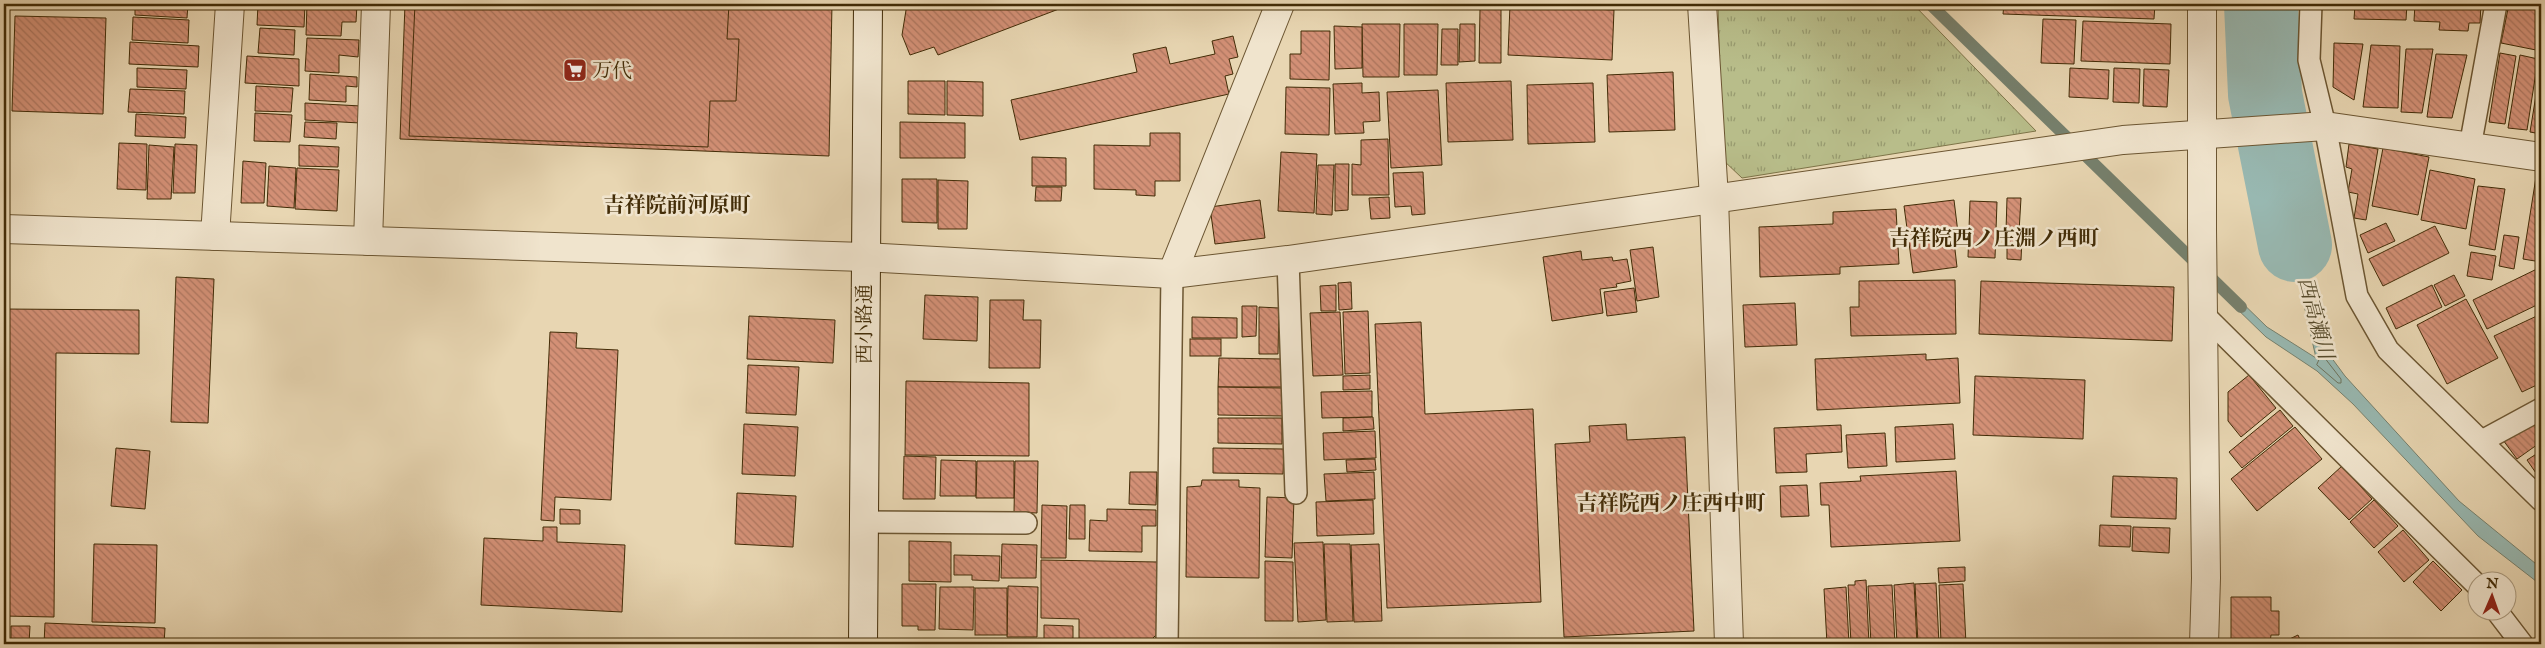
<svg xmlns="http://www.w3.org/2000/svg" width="2545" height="648" viewBox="0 0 2545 648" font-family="'IM FELL English','Noto Serif JP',serif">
  <defs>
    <pattern id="grass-tufts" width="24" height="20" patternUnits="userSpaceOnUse" patternTransform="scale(1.25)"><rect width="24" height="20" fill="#b8bd8a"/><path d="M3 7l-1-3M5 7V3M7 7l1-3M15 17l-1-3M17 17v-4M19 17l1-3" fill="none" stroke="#979a6f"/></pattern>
    <pattern id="building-back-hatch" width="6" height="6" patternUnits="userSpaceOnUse" patternTransform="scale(1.25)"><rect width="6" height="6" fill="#d39076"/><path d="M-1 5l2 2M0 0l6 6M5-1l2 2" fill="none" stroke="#ad765f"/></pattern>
  </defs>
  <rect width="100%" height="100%" fill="#e8d6b2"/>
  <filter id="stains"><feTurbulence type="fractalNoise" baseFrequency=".004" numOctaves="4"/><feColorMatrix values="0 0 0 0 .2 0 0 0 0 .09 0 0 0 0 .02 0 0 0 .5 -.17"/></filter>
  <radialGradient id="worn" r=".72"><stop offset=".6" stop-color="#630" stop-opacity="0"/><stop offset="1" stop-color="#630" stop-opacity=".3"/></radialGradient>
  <path fill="url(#grass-tufts)" stroke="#7d7448" d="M1718 4H1913L2036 131 1742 178 1722 159Z"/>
  <path fill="#98b8b1" stroke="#76806d" d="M2268 145 2278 146 2314 315 2328 353 2345 376 2459 501 2541 568V585L2478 536 2353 404 2317 371 2266 337 2230 302V291L2267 327 2316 358Z"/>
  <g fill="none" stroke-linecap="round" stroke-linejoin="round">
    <path stroke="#6d725c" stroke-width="1" d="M2321 356 2324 357 2341 379V383H2338L2317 365Z"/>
    <path stroke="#76806d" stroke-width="12" d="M1930 4 2241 307"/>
    <path stroke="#98b8b1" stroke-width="74" d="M2261 4 2265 94 2295 245"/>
  </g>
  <g fill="url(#building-back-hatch)" stroke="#422c07">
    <path d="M135 4H188L187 18 135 15Z"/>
    <path d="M258 4H305L304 27 257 25Z"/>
    <path d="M307 4H357L356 22H342L341 36 306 35Z"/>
    <path d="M405 4H832L829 156 400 139Z"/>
    <path d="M415 4H729L727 39H739L736 101H710L708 147 409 136Z"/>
    <path d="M907 4H1072L938 55 934 47 910 55 902 35Z"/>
    <path d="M2004 4H2155L2154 19 2003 14Z"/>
    <path d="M2352 4H2407L2406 20 2354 19 2355 5Z"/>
    <path d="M2415 4H2481L2480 23H2469L2468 31 2439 30 2440 22 2414 21Z"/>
    <path d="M2509 4 2541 5V51L2501 43Z"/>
    <path d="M1510 5 1614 10 1612 60 1508 55Z"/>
    <path d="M1480 9H1501V63H1479Z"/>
    <path d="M15 16 106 18 103 114 12 111Z"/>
    <path d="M133 17 189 20 188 43 132 40Z"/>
    <path d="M2043 19 2076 20 2074 64 2041 63Z"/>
    <path d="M2083 21 2171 24 2170 64 2081 61Z"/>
    <path d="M1362 24H1400L1399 77H1363Z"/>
    <path d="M1404 24H1438L1437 75H1404Z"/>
    <path d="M1460 24H1475V61L1459 62Z"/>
    <path d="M1334 26 1362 27V68L1335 69Z"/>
    <path d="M260 28 295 30 294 55 258 53Z"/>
    <path d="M1442 29H1458V65H1441Z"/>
    <path d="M1301 31H1330L1329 80 1290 79V54H1301Z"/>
    <path d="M1233 36 1238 57 1229 59 1233 74 1225 76 1229 94 1020 140 1011 100 1137 72 1133 54 1166 47 1170 64 1215 54 1212 41Z"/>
    <path d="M307 38 359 40 358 57 339 55V73L305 71Z"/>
    <path d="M130 42 199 46 198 67 129 64Z"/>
    <path d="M2334 43 2363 44 2354 100 2333 87Z"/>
    <path d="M2371 45 2400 46 2398 108 2363 107Z"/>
    <path d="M2406 49H2433L2422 113 2401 112Z"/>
    <path d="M2500 53 2516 56 2505 124 2489 122Z"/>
    <path d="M2436 54 2467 55 2452 118 2427 117Z"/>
    <path d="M2520 55 2538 59 2527 130 2508 128Z"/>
    <path d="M247 56 299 59V86L245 83Z"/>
    <path d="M2541 64V134L2530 132Z"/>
    <path d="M137 68 187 70 186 89 137 87Z"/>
    <path d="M2070 68 2109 70 2108 99 2069 97Z"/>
    <path d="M2114 68 2140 69 2139 103 2113 102Z"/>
    <path d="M2144 69 2169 70 2167 107 2143 106Z"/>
    <path d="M1673 72 1675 130 1609 132 1607 75Z"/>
    <path d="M310 74 357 77V87L346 86V102L309 100Z"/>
    <path d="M908 81H945V115L908 114Z"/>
    <path d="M947 81 983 82V116L947 115Z"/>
    <path d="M1511 81 1513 140 1448 142 1446 83Z"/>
    <path d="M1362 83V93L1379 92 1380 121 1363 122 1364 133 1335 134 1333 84Z"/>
    <path d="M1593 83 1595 142 1528 144 1527 85Z"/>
    <path d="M256 86 293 88 291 112 255 111Z"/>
    <path d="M1286 87 1330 88 1329 135 1285 134Z"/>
    <path d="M130 89 185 91 184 114 128 112Z"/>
    <path d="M1438 90 1442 165 1391 168 1387 92Z"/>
    <path d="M305 103 361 106 360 123 305 120Z"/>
    <path d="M255 113 292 115 290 142 254 141Z"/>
    <path d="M136 114 186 117 185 138 135 136Z"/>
    <path d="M305 122 337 123 336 139 304 137Z"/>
    <path d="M900 122 965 123V158H900Z"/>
    <path d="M1150 133H1180V181H1155V196L1136 195V190L1094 189V145L1150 146Z"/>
    <path d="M1388 139 1389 195H1352V164L1361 165V140Z"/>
    <path d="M119 143 147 144 146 190 117 189Z"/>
    <path d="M175 144 197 145 195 193H173Z"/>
    <path d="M2349 144 2378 149 2366 220 2354 218 2358 194 2348 192 2352 169 2346 167Z"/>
    <path d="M149 145 174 147 171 199H147Z"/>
    <path d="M299 145 339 147 338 167 299 166Z"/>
    <path d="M2383 148 2429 157 2418 215 2372 206Z"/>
    <path d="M1281 152 1317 154 1314 213 1278 211Z"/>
    <path d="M1032 157 1066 158V186H1032Z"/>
    <path d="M243 161 266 163 264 203H241Z"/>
    <path d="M1335 164H1349L1348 210 1335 211Z"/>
    <path d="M1318 165H1334L1332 215 1316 214Z"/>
    <path d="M269 166 296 168 294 208 267 206Z"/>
    <path d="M297 168 339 170 337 211 295 209Z"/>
    <path d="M2430 170 2475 179 2466 229 2421 220Z"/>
    <path d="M1423 172 1425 214 1412 215 1411 206 1395 207 1393 173Z"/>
    <path d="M2536 177 2541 178V262L2523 259Z"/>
    <path d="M902 179H937V223L902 222Z"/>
    <path d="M938 180 968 181 967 229H938Z"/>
    <path d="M2478 186 2505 189 2495 250 2469 245Z"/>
    <path d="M1036 187H1062L1061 201H1035Z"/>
    <path d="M1389 197 1390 218 1371 219 1369 198Z"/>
    <path d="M2007 198H2021L2019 232 2006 231Z"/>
    <path d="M1260 200 1265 238 1215 244 1210 207Z"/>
    <path d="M1954 200 1959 241H1954L1957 267 1913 273 1904 206Z"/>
    <path d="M1970 201 1997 202 1995 258 1968 257Z"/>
    <path d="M1896 209 1899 264 1840 267V274L1760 277 1759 227 1833 224V212Z"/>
    <path d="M2386 223 2395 241 2368 253 2360 235Z"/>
    <path d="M2435 226 2449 253 2383 286 2369 259Z"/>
    <path d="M2504 235 2519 237 2514 269 2499 266Z"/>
    <path d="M2007 237 2022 238 2021 260 2007 259Z"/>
    <path d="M1653 247 1659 297 1637 301 1630 250Z"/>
    <path d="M1581 251 1582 260 1612 257 1613 261 1627 259 1631 281 1616 284 1617 287 1600 289 1603 313 1552 321 1543 257Z"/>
    <path d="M2471 252 2496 256 2492 280 2467 276Z"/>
    <path d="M2541 267V303L2487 329 2473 300Z"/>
    <path d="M2454 275 2465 296 2445 306 2434 285Z"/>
    <path d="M176 277 214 279 208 423 171 422Z"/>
    <path d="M1955 280 1956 334 1851 336 1850 307H1859V281Z"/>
    <path d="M1981 281 2174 287 2172 341 1979 334Z"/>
    <path d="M1351 282 1352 309 1339 310 1338 283Z"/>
    <path d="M1336 285V311H1321L1320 286Z"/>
    <path d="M2432 285 2442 307 2396 329 2386 308Z"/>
    <path d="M1634 288 1637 312 1607 316 1604 292Z"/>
    <path d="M925 295 978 297 977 341 923 339Z"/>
    <path d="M2466 299 2498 358 2447 384 2417 325Z"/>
    <path d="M990 300H1024L1023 320H1041L1040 368H989Z"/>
    <path d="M1795 303 1797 345 1745 347 1743 305Z"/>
    <path d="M1242 306H1257L1256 336 1242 337Z"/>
    <path d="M1259 307 1279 308 1278 354H1259Z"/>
    <path d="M4 309 139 310V354L56 353 54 617 4 616Z"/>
    <path d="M1368 311 1370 373 1345 374 1343 312Z"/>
    <path d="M1340 312 1343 375 1313 376 1310 313Z"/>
    <path d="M2541 314V383L2522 392 2494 336Z"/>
    <path d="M749 316 835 320 833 363 747 359Z"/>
    <path d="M1192 317 1237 318V338H1192Z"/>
    <path d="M1421 322 1425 414 1533 409 1541 602 1387 608 1375 324Z"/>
    <path d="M550 332 577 333 576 348 618 350 611 500 555 497 554 521 541 520Z"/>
    <rect x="1190" y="339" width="31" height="17"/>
    <path d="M1926 354V360L1958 358 1960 403 1817 410 1815 359Z"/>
    <path d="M1219 358 1283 359 1282 387H1218Z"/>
    <path d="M748 365 799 367 796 415 746 413Z"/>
    <path d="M1370 375V389L1343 390V376Z"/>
    <path d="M2249 375 2276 408 2241 437 2228 421V392Z"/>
    <path d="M1975 376 2085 380 2083 439 1973 435Z"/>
    <path d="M906 381 1029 383V456L905 455Z"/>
    <path d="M1218 387 1283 388V416L1218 415Z"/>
    <path d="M1372 391V417L1322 418 1321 392Z"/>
    <path d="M2280 410 2293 426 2242 468 2229 452Z"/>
    <path d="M2541 413V442L2517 459 2503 440Z"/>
    <path d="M1373 417 1374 429 1343 431V418Z"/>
    <path d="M1218 418H1282V444L1218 443Z"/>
    <path d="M744 424 798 427 795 476 742 474Z"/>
    <path d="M1626 424 1627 440 1685 437 1694 631 1564 637 1555 444 1590 442 1589 426Z"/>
    <path d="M1953 424 1955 459 1896 462 1895 427Z"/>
    <path d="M1841 425 1842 452 1806 454 1807 472 1776 473 1774 428Z"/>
    <path d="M2295 427 2322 459 2257 511 2231 479Z"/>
    <path d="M1375 431 1376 458 1324 460 1323 433Z"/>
    <path d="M1885 433 1887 466 1848 468 1846 435Z"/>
    <path d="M116 448 150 451 145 509 111 506Z"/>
    <path d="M1213 448 1284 449 1283 474 1213 473Z"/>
    <path d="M2541 451V474L2538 476 2527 460Z"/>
    <path d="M904 456 936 457 935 499H903Z"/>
    <path d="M1375 459 1376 470 1347 472 1346 460Z"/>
    <path d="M941 460 976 461V496H940Z"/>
    <path d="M977 461H1014V498H976Z"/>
    <path d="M1015 461H1038L1037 513 1014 512Z"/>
    <path d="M2342 466 2372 499 2349 520 2318 488Z"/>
    <path d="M1956 471 1960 541 1831 547 1829 505H1821L1820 483 1861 481 1860 476Z"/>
    <path d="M1130 472H1157L1156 505 1129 504Z"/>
    <path d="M1374 472 1375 499 1326 501 1324 474Z"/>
    <path d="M2113 476 2177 478 2176 519 2111 517Z"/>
    <path d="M1202 480H1239V487L1260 488 1259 578 1186 577 1187 487 1201 486Z"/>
    <path d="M1807 485 1809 516 1781 517 1780 486Z"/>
    <path d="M737 493 796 496 793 547 735 544Z"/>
    <path d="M1267 497 1294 498 1292 558 1265 557Z"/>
    <path d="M1373 500 1374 534 1317 536 1316 502Z"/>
    <path d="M2374 500 2398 526 2374 548 2350 522Z"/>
    <path d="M1042 505 1067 506 1066 558H1041Z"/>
    <path d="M1070 505H1085V539H1069Z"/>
    <path d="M560 509 580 510V524H560Z"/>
    <path d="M1107 509 1156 510V526H1142V552L1089 551 1090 520 1107 521Z"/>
    <path d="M2100 525 2131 526 2130 547 2099 546Z"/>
    <path d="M543 527H557V542L625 545 622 612 481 605 484 538 543 541Z"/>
    <path d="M2133 527 2170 528 2169 553 2132 551Z"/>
    <path d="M2403 530 2429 560 2404 582 2378 552Z"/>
    <path d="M909 541 951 542V582L909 581Z"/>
    <path d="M1323 542 1326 620 1298 622 1294 543Z"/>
    <path d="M94 544 157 545 155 623 92 622Z"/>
    <path d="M1002 544 1037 545 1036 578H1001Z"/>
    <path d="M1324 544H1350L1353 621 1327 622Z"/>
    <path d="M1379 544 1382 621 1354 622 1351 545Z"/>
    <path d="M954 555 1000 556 999 581 972 580V575H954Z"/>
    <path d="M1041 560 1158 562 1157 634 1147 644H1079V619L1041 618Z"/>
    <path d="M1265 561 1293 562V621H1265Z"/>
    <path d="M2433 561 2462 590 2441 611 2413 582Z"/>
    <path d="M1965 567V581L1939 583 1938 568Z"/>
    <path d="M1866 580 1869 644H1851L1848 585H1855V581Z"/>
    <path d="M1914 583 1917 644H1897L1894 585Z"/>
    <path d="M1936 583 1939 644H1918L1915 584Z"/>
    <path d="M902 584H936L935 630H918V626H902Z"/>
    <path d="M1963 584 1966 644H1941L1939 585Z"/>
    <path d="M1892 585 1895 644H1871L1868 586Z"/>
    <path d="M1008 586 1038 587 1037 637H1007Z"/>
    <path d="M940 587H974L973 630 939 629Z"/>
    <path d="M1846 587 1849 644H1827L1824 589Z"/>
    <rect x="975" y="588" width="32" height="47"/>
    <path d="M2231 597H2271V611H2279V635H2271L2270 643H2231Z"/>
    <path d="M45 623 165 628 164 644H44Z"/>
    <path d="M1044 625 1073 626V644H1044Z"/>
    <path d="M11 626H30L29 644H11Z"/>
    <path d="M2298 635 2302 644H2279Z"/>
  </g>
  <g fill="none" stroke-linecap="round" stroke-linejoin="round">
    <g stroke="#6c5632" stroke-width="24">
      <g id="lane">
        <path d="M2311 4 2309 60 2325 126 2357 296 2388 350 2541 500"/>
        <path d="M2470 147 2496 4"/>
        <path d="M1288 260 1296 493"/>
        <path d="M2203 314 2478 586"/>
        <path d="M2482 441 2541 409"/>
        <path d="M863 522 1026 523"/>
        <path d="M2496 610 2522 644"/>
        <path d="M1167 644 1172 274"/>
      </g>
    </g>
    <g stroke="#6c5632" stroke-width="30">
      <g id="street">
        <path d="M1702 4 1714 198 1729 644"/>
        <path d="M2202 4V230L2206 578 2204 644"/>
        <path d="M4 229 864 257 1172 274 1288 260 2123 140 2325 126 2541 157"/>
        <path d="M215 236 230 4"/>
        <path d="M368 241 376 4"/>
        <path d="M1172 274 1280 4"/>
      </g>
    </g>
    <g stroke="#422c07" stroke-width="30">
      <path id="secondary" d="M863 644 868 4"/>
    </g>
    <use href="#lane" stroke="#f0e4cd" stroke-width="21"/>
    <use href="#street" stroke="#f0e4cd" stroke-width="28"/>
    <use href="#secondary" stroke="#f0e4cd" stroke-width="28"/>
  </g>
  <defs>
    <g id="supermarket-square" transform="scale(1.25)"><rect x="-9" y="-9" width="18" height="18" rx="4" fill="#8f2418" stroke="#f0e4cd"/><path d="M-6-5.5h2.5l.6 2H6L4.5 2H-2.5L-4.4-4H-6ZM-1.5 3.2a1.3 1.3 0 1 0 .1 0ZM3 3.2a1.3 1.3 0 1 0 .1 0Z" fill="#fff"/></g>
  </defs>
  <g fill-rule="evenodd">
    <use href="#supermarket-square" x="575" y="70"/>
  </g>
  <g text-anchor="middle" stroke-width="5" stroke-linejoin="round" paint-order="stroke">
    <g font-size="20" fill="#422c07" stroke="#f0e4cd" text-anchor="start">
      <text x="592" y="77">万代</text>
    </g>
    <g font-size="20" fill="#422c07" stroke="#f0e4cd">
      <text transform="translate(864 324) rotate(-90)" y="7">西小路通</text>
    </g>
    <g font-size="21" font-weight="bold" fill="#422c07" stroke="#f0e4cd">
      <text x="677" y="212">吉祥院前河原町</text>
      <text x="1994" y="245">吉祥院西ノ庄淵ノ西町</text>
      <text x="1671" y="510">吉祥院西ノ庄西中町</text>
    </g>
    <g font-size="21" font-style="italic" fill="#534829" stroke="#f0e4cd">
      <text transform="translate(2316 318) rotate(75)" y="7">西高瀬川</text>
    </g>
  </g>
  <rect width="2545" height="648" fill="none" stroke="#e8d6b2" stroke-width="20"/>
  <rect x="5" y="5" width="2535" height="638" fill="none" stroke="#422c07" stroke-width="2.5"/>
  <rect x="10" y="10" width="2525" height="628" fill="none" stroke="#422c07"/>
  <g transform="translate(2492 596) rotate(2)"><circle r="24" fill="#f0e4cd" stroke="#aa9a7e"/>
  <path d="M0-4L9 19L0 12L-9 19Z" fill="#8f2418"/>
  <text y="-8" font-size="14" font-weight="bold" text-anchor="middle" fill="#422c07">N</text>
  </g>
  <rect width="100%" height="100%" filter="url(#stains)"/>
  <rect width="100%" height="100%" fill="url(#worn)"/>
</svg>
